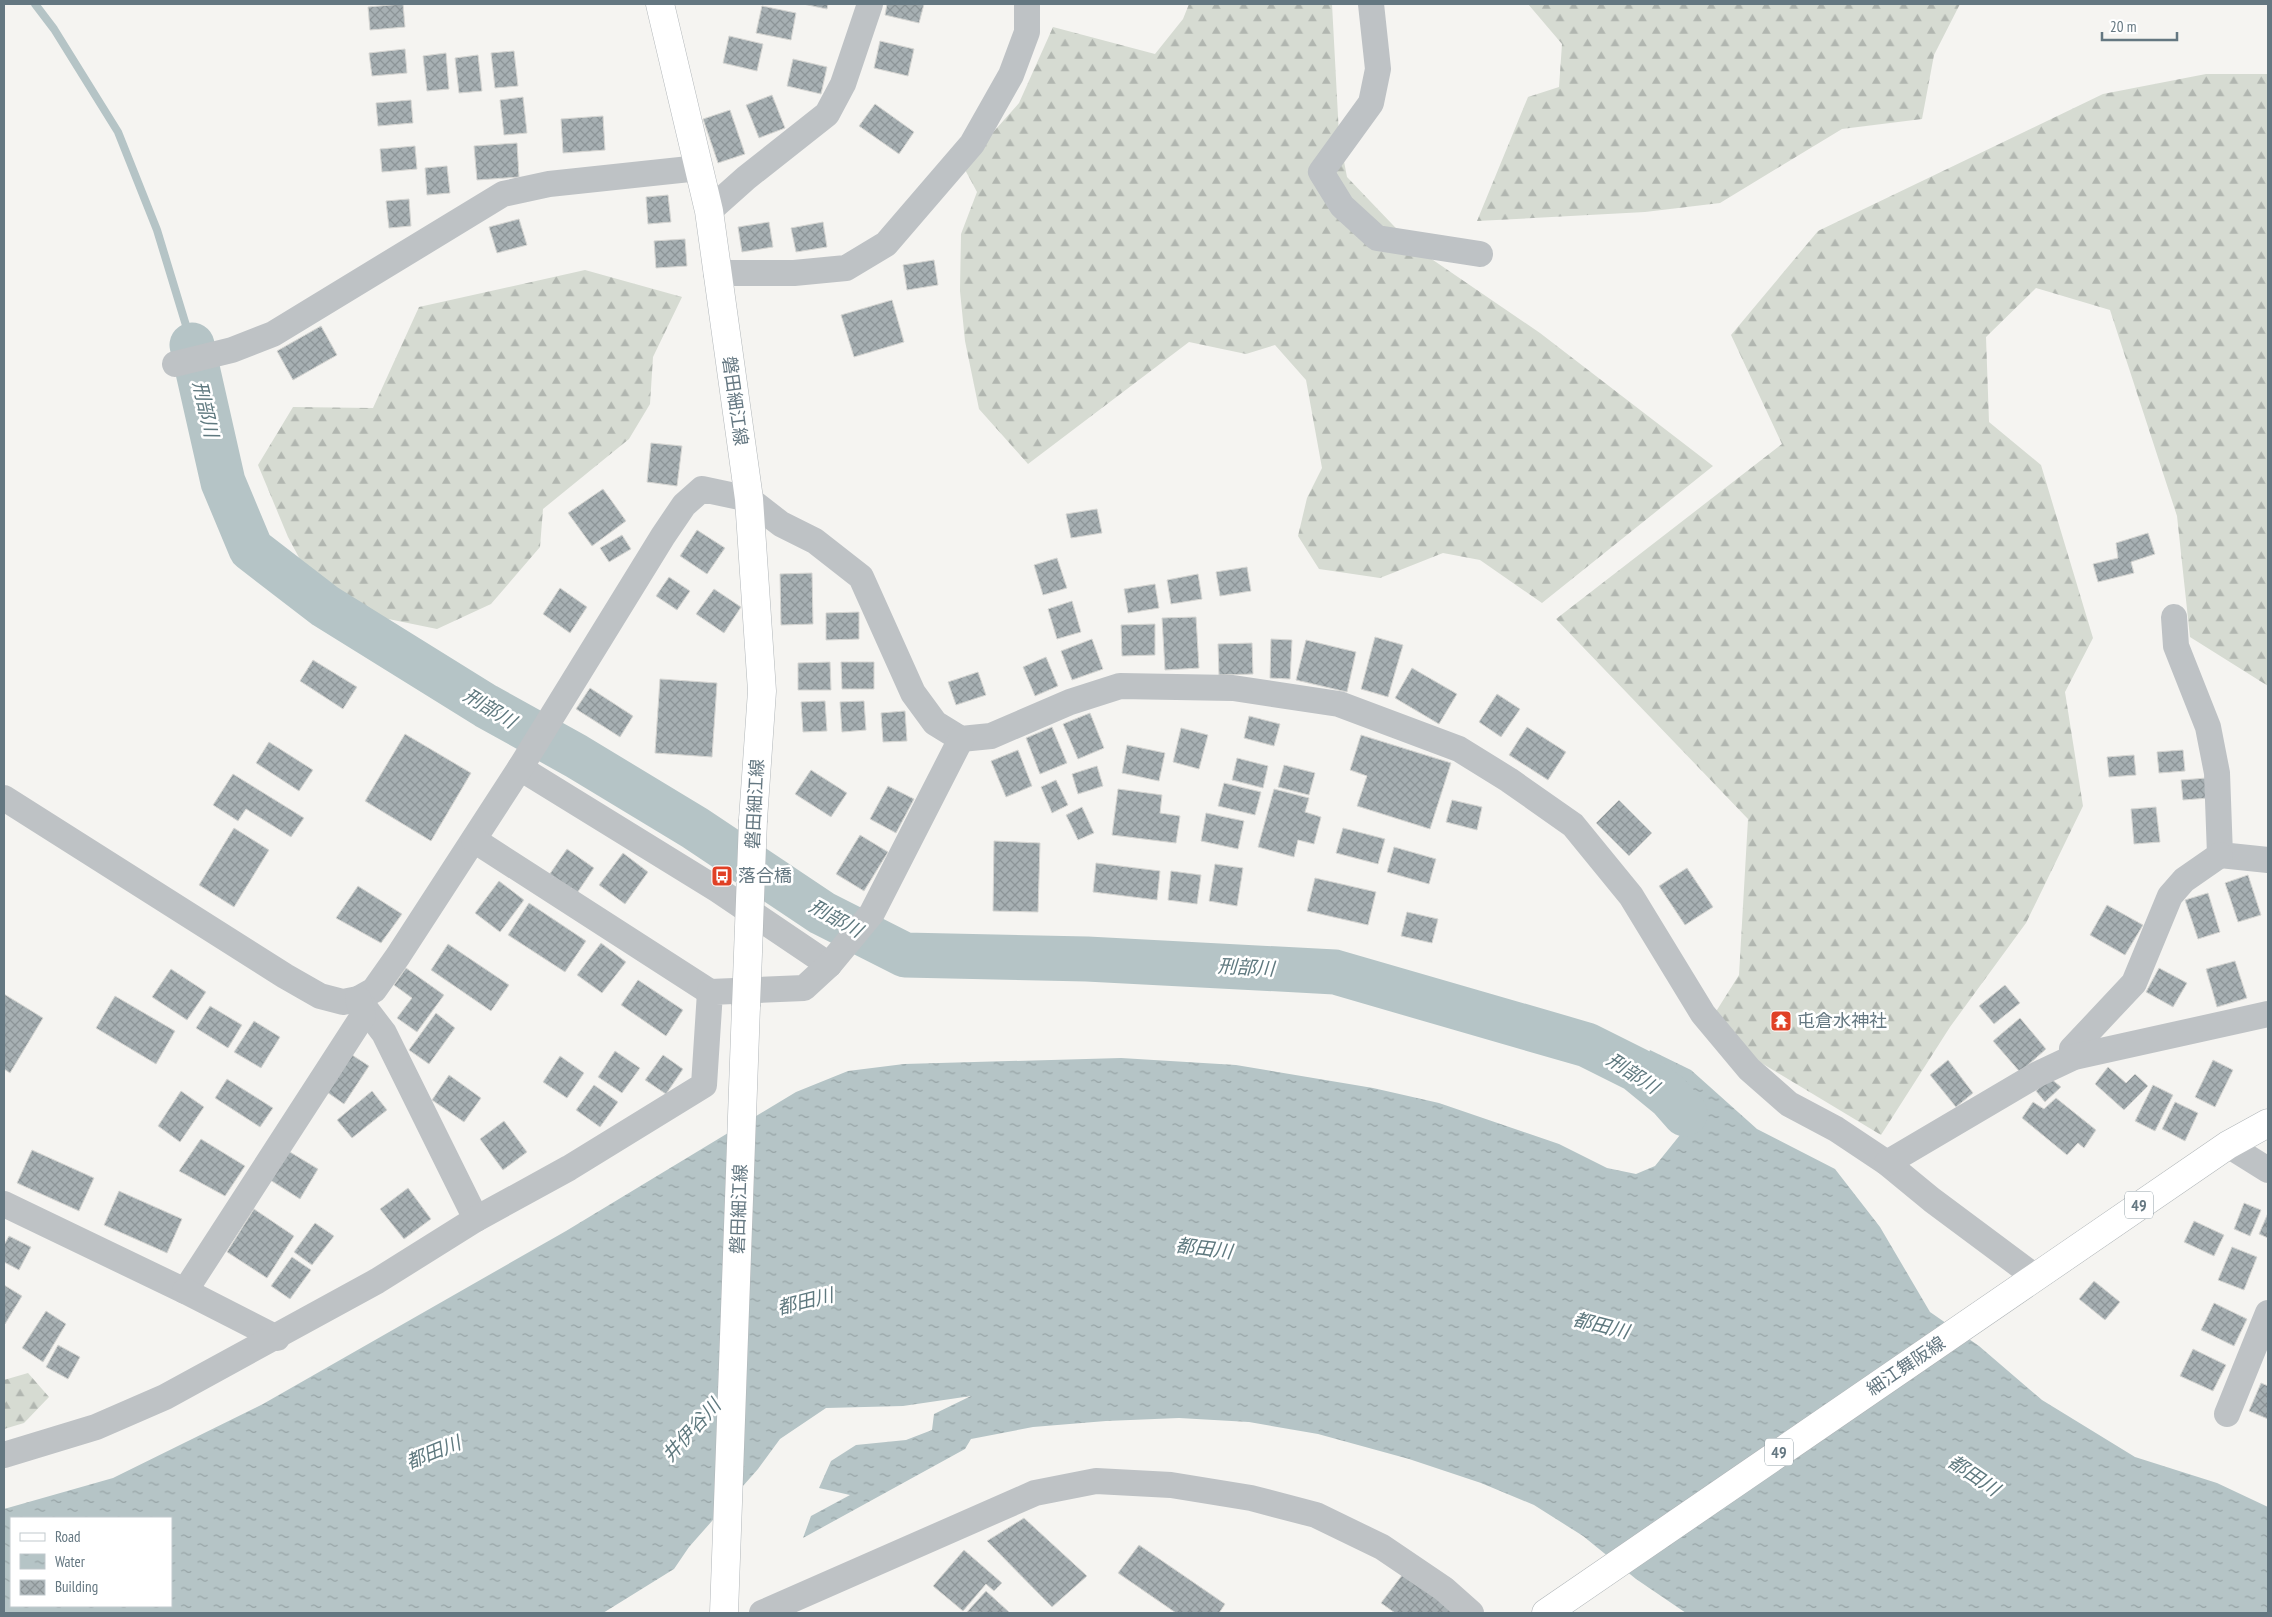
<svg xmlns="http://www.w3.org/2000/svg" width="2272" height="1617" viewBox="0 0 2272 1617" font-family="'PT Sans Narrow','Noto Sans JP',sans-serif">
  <defs>
    <pattern id="forest-firs" width="22" height="20" patternUnits="userSpaceOnUse" patternTransform="scale(1.25)"><rect width="22" height="20" fill="#d6dbd2"/><path d="M5 1l3.5 6h-7zM16 11l3.5 6h-7z" fill="#b1b6b0"/></pattern>
    <pattern id="water-ripples" width="26" height="14" patternUnits="userSpaceOnUse" patternTransform="scale(1.25)"><rect width="26" height="14" fill="#b5c4c6"/><path d="M2 4q2-2 4 0t4 0M15 11q2-2 4 0t4 0" fill="none" stroke="#97a4a6"/></pattern>
    <pattern id="building-cross-hatch" width="8" height="8" patternUnits="userSpaceOnUse" patternTransform="scale(1.25)"><rect width="8" height="8" fill="#a7b0b3"/><path d="M0 0l8 8M0 8l8-8" fill="none" stroke="#8c9497"/></pattern>
  </defs>
  <rect width="100%" height="100%" fill="#f5f4f1"/>
  <g fill="url(#forest-firs)">
    <path d="M1189 4H1332L1339 135 1347 177 1414 247 1540 333 1713 466 1542 603 1480 560 1443 553 1380 578 1319 569 1298 536 1307 498 1322 468 1306 380 1275 345 1246 354 1189 342 1028 464 979 409 965 341 960 291 961 234 977 192 963 166 1019 103 1053 27 1155 54 1183 19Z"/>
    <path d="M1528 4H1960L1934 55 1922 119 1842 129 1720 203 1645 212 1477 221 1528 97 1559 87 1562 44Z"/>
    <path d="M2206 74H2268V686L2190 637 2177 516 2110 310 2036 288 1986 337 1989 422 2041 465 2093 638 2065 692 2083 806 2026 923 1950 1027 1881 1135 1705 1029 1739 975 1748 819 1556 619 1782 444 1731 335 1818 231 2103 94Z"/>
    <path d="M585 270 682 297 653 357 650 404 629 439 543 509 540 547 491 604 437 629 325 606 288 537 258 465 293 407 373 408 419 307Z"/>
    <path d="M28 1373 49 1397 24 1423 4 1429V1380Z"/>
  </g>
  <path fill="url(#water-ripples)" fill-rule="evenodd" d="M1650 1050 1691 1070 1757 1129 1835 1169 1880 1227 1930 1312 1979 1346 2042 1400 2135 1457 2217 1483 2268 1507V1613H1686L1636 1579 1583 1536 1534 1505 1481 1483 1409 1459 1318 1434 1249 1422 1179 1418 1106 1421 1033 1427 971 1439 965 1449 803 1538 811 1516 850 1495 819 1488 831 1461 856 1445 906 1440 932 1430 934 1414 971 1396 903 1406 826 1408 780 1439 758 1469 689 1547 674 1569 603 1613H4V1509L113 1478 263 1404 566 1231 796 1092 848 1071 904 1064 1121 1058 1236 1065 1373 1088 1439 1103 1559 1144 1607 1168 1636 1174 1655 1166 1680 1135 1674 1116 1632 1090ZM11 1518H171V1606H11Z"/>
  <g fill="none" stroke-linecap="round" stroke-linejoin="round">
    <path stroke="#b5c4c6" stroke-width="8" d="M35 4 54 29 118 132 157 230 192 345"/>
    <path stroke="#b5c4c6" stroke-width="45" d="M192 345 223 482 251 549 325 606 486 706 576 756 695 828 822 913 905 955 1087 959 1335 972 1587 1045 1637 1070 1670 1097 1685 1114"/>
  </g>
  <g fill="url(#building-cross-hatch)" stroke="#d6d6d3">
    <path d="M403 4 405 27 370 30 368 7Z"/>
    <path d="M803 4H828L827 9Z"/>
    <path d="M887 4H924L919 23 885 15Z"/>
    <path d="M762 6 796 13 791 40 756 33Z"/>
    <path d="M729 36 763 44 757 71 723 63Z"/>
    <path d="M880 41 914 49 908 76 874 68Z"/>
    <path d="M405 49 407 73 372 76 369 53Z"/>
    <path d="M514 51 518 86 495 88 491 53Z"/>
    <path d="M446 53 449 89 427 91 423 56Z"/>
    <path d="M478 55 482 91 459 93 455 58Z"/>
    <path d="M793 59 827 67 821 94 787 86Z"/>
    <path d="M772 95 785 128 759 138 746 105Z"/>
    <path d="M523 97 527 133 504 135 500 100Z"/>
    <path d="M411 100 413 123 378 126 376 103Z"/>
    <path d="M875 104 914 132 899 154 859 126Z"/>
    <path d="M730 110 745 154 718 163 703 119Z"/>
    <path d="M603 116 605 150 563 153 561 119Z"/>
    <path d="M517 143 519 177 477 180 474 146Z"/>
    <path d="M415 146 417 169 382 172 380 149Z"/>
    <path d="M447 166 450 193 427 195 425 168Z"/>
    <path d="M668 195 671 222 648 224 646 197Z"/>
    <path d="M409 199 411 226 389 228 386 201Z"/>
    <path d="M519 219 527 245 497 253 489 227Z"/>
    <path d="M769 222 773 247 742 252 738 227Z"/>
    <path d="M823 222 827 247 796 252 791 228Z"/>
    <path d="M685 239 687 266 656 268 654 241Z"/>
    <path d="M934 260 938 285 907 290 903 265Z"/>
    <path d="M892 300 904 342 854 357 841 315Z"/>
    <path d="M321 326 337 355 293 380 277 351Z"/>
    <path d="M651 443 682 446 677 486 647 482Z"/>
    <path d="M603 489 626 521 592 546 568 513Z"/>
    <path d="M1097 509 1102 533 1071 538 1066 514Z"/>
    <path d="M697 530 725 548 707 574 680 556Z"/>
    <path d="M2148 533 2155 554 2131 562 2134 573 2098 582 2093 564 2118 558 2116 543Z"/>
    <path d="M622 535 631 549 609 562 600 548Z"/>
    <path d="M1057 558 1067 588 1043 595 1034 565Z"/>
    <path d="M1247 567 1251 591 1220 596 1216 572Z"/>
    <path d="M812 573 813 624 781 625 780 574Z"/>
    <path d="M1198 574 1202 599 1171 604 1167 580Z"/>
    <path d="M669 577 690 591 677 610 656 596Z"/>
    <path d="M1155 584 1159 608 1128 613 1124 589Z"/>
    <path d="M560 588 587 607 570 633 543 614Z"/>
    <path d="M714 589 741 607 724 633 696 614Z"/>
    <path d="M1072 601 1081 632 1057 639 1048 609Z"/>
    <path d="M859 612V639L826 640V613Z"/>
    <path d="M1196 617 1199 668 1165 670 1162 618Z"/>
    <path d="M1155 624V655L1122 656 1121 625Z"/>
    <path d="M1375 637 1403 645 1388 697 1361 689Z"/>
    <path d="M1092 639 1103 669 1072 680 1061 651Z"/>
    <path d="M1271 639 1292 640 1290 679 1270 678Z"/>
    <path d="M1306 640 1356 652 1347 692 1296 680Z"/>
    <path d="M1252 643 1253 674 1219 675 1218 644Z"/>
    <path d="M1046 657 1058 686 1035 696 1023 667Z"/>
    <path d="M313 660 357 687 343 709 300 681Z"/>
    <path d="M830 662 831 690H798V663Z"/>
    <path d="M841 662H874V689H842Z"/>
    <path d="M1412 668 1457 694 1439 724 1395 698Z"/>
    <path d="M978 672 986 695 956 705 948 682Z"/>
    <path d="M660 679 717 683 712 757 655 753Z"/>
    <path d="M590 688 633 716 620 737 576 709Z"/>
    <path d="M1497 694 1520 709 1501 737 1479 722Z"/>
    <path d="M825 701 827 731 803 732 801 702Z"/>
    <path d="M864 701 866 730 842 732 840 702Z"/>
    <path d="M905 711 907 741 883 742 881 713Z"/>
    <path d="M1090 713 1104 748 1078 759 1063 724Z"/>
    <path d="M1249 716 1280 724 1274 746 1244 738Z"/>
    <path d="M1052 727 1067 763 1040 774 1026 738Z"/>
    <path d="M1527 727 1566 752 1548 780 1509 755Z"/>
    <path d="M1181 728 1208 735 1199 769 1173 762Z"/>
    <path d="M405 734 471 773 431 841 365 801Z"/>
    <path d="M1361 735 1451 763 1430 829 1357 806 1367 776 1350 770Z"/>
    <path d="M269 742 313 770 299 791 256 763Z"/>
    <path d="M1127 745 1165 753 1159 781 1122 773Z"/>
    <path d="M1018 750 1032 786 1006 797 991 761Z"/>
    <path d="M2183 750 2185 771 2159 773 2157 752Z"/>
    <path d="M2134 755 2136 775 2109 777 2107 757Z"/>
    <path d="M1237 758 1268 766 1263 788 1232 780Z"/>
    <path d="M1284 765 1315 773 1309 795 1278 787Z"/>
    <path d="M1097 766 1103 786 1078 794 1072 774Z"/>
    <path d="M811 770 847 793 831 817 795 794Z"/>
    <path d="M233 774 304 818 291 837 246 809 238 821 213 805Z"/>
    <path d="M2207 778 2209 798 2183 800 2181 780Z"/>
    <path d="M1056 780 1068 805 1052 813 1041 787Z"/>
    <path d="M1224 783 1261 792 1255 815 1218 806Z"/>
    <path d="M888 786 914 799 896 833 870 819Z"/>
    <path d="M1118 789 1162 795 1160 813 1180 816 1176 843 1112 835Z"/>
    <path d="M1274 789 1309 798 1305 812 1321 817 1314 844 1298 840 1294 857 1258 847Z"/>
    <path d="M1452 800 1482 807 1477 830 1446 822Z"/>
    <path d="M1619 800 1652 833 1629 856 1596 823Z"/>
    <path d="M1082 807 1094 833 1078 840 1066 815Z"/>
    <path d="M2156 807 2160 842 2134 844 2131 809Z"/>
    <path d="M1206 813 1244 821 1238 849 1201 841Z"/>
    <path d="M234 828 269 850 234 907 199 885Z"/>
    <path d="M1343 828 1385 839 1378 864 1336 853Z"/>
    <path d="M860 835 888 852 864 891 836 874Z"/>
    <path d="M994 841 1040 843 1038 912 993 911Z"/>
    <path d="M1394 847 1436 859 1429 884 1387 872Z"/>
    <path d="M567 849 594 868 577 893 549 875Z"/>
    <path d="M623 853 648 872 625 904 599 885Z"/>
    <path d="M1096 863 1160 871 1157 900 1093 892Z"/>
    <path d="M1215 864 1243 868 1237 906 1209 901Z"/>
    <path d="M1687 868 1713 907 1685 925 1659 886Z"/>
    <path d="M1171 871 1201 875 1197 904 1168 900Z"/>
    <path d="M2248 875 2261 915 2238 922 2225 883Z"/>
    <path d="M1315 878 1376 892 1368 925 1307 911Z"/>
    <path d="M499 881 524 900 500 932 475 913Z"/>
    <path d="M358 886 402 914 381 943 336 918Z"/>
    <path d="M2208 893 2220 932 2198 939 2185 900Z"/>
    <path d="M529 903 586 941 565 972 508 935Z"/>
    <path d="M2107 905 2143 925 2125 955 2090 935Z"/>
    <path d="M1407 912 1438 919 1432 943 1401 936Z"/>
    <path d="M601 943 626 962 602 993 577 975Z"/>
    <path d="M448 944 509 985 491 1011 431 970Z"/>
    <path d="M2235 961 2247 998 2217 1007 2206 969Z"/>
    <path d="M406 968 444 995 417 1032 397 1018 412 998 394 985Z"/>
    <path d="M2159 968 2187 983 2173 1007 2146 992Z"/>
    <path d="M171 969 206 992 187 1020 152 997Z"/>
    <path d="M638 980 683 1010 666 1036 621 1005Z"/>
    <path d="M2005 985 2020 1003 1994 1024 1979 1006Z"/>
    <path d="M4 994 43 1018 10 1073 4 1069Z"/>
    <path d="M115 996 175 1031 156 1064 96 1028Z"/>
    <path d="M210 1006 242 1025 228 1048 196 1028Z"/>
    <path d="M436 1013 455 1028 429 1064 409 1050Z"/>
    <path d="M2020 1018 2046 1049 2020 1072 1993 1041Z"/>
    <path d="M254 1021 280 1037 261 1068 234 1052Z"/>
    <path d="M615 1051 640 1068 622 1093 598 1077Z"/>
    <path d="M349 1053 369 1066 344 1104 324 1090Z"/>
    <path d="M663 1055 683 1069 666 1094 645 1080Z"/>
    <path d="M560 1056 584 1073 567 1098 543 1082Z"/>
    <path d="M1948 1060 1973 1093 1956 1107 1930 1075Z"/>
    <path d="M2213 1060 2233 1070 2215 1107 2195 1097Z"/>
    <path d="M2108 1067 2126 1083 2135 1074 2148 1086 2124 1110 2095 1084Z"/>
    <path d="M449 1075 481 1098 464 1122 432 1100Z"/>
    <path d="M2049 1077 2061 1087 2045 1102 2036 1091Z"/>
    <path d="M227 1079 273 1108 260 1127 215 1098Z"/>
    <path d="M594 1085 618 1102 600 1127 576 1110Z"/>
    <path d="M2153 1085 2173 1095 2155 1131 2135 1121Z"/>
    <path d="M181 1091 204 1107 180 1142 158 1126Z"/>
    <path d="M372 1091 387 1110 352 1138 337 1120Z"/>
    <path d="M2056 1098 2096 1130 2084 1148 2078 1143 2067 1155 2022 1118 2033 1102 2044 1109Z"/>
    <path d="M2175 1102 2198 1113 2185 1141 2162 1129Z"/>
    <path d="M504 1121 527 1152 503 1170 480 1139Z"/>
    <path d="M201 1139 245 1166 225 1196 179 1171Z"/>
    <path d="M285 1149 318 1169 300 1199 267 1178Z"/>
    <path d="M32 1150 94 1178 79 1211 17 1183Z"/>
    <path d="M408 1188 431 1219 404 1239 380 1209Z"/>
    <path d="M119 1191 182 1219 167 1253 104 1225Z"/>
    <path d="M2244 1203 2261 1210 2250 1236 2234 1229Z"/>
    <path d="M254 1209 294 1236 267 1278 227 1252Z"/>
    <path d="M2268 1213V1238L2259 1234Z"/>
    <path d="M2194 1221 2224 1235 2214 1256 2184 1242Z"/>
    <path d="M315 1223 334 1236 312 1265 294 1252Z"/>
    <path d="M9 1236 31 1247 19 1270 4 1262V1245Z"/>
    <path d="M2232 1247 2257 1257 2244 1290 2218 1280Z"/>
    <path d="M292 1257 311 1270 290 1299 271 1286Z"/>
    <path d="M2094 1281 2120 1302 2105 1320 2079 1299Z"/>
    <path d="M4 1285 22 1296 5 1324 4 1323Z"/>
    <path d="M2214 1303 2247 1319 2234 1346 2201 1330Z"/>
    <path d="M46 1311 66 1324 43 1362 22 1348Z"/>
    <path d="M58 1345 80 1357 68 1379 46 1367Z"/>
    <path d="M2193 1349 2226 1365 2213 1391 2180 1376Z"/>
    <path d="M2261 1383 2268 1386V1419L2249 1411Z"/>
    <path d="M1024 1518 1087 1576 1052 1607 987 1541Z"/>
    <path d="M1139 1545 1225 1604 1219 1613H1176L1118 1573Z"/>
    <path d="M964 1550 1002 1583 994 1591 986 1584 963 1611 933 1586Z"/>
    <path d="M1406 1570 1458 1613H1395L1381 1603Z"/>
    <path d="M986 1591 1009 1612 1007 1613 967 1612Z"/>
  </g>
  <g fill="none" stroke-linecap="round" stroke-linejoin="round">
    <g stroke="#b1b6b9" stroke-width="29">
      <g id="major">
        <path d="M660 4 709 211 749 499 762 691 753 820"/>
        <path d="M724 1613 746 1006"/>
        <path d="M1546 1613 2228 1145 2268 1123"/>
      </g>
    </g>
    <g stroke="#bec2c5" stroke-width="26">
      <path d="M1371 4 1378 69 1371 103 1321 172 1342 206 1377 238 1480 254"/>
      <path d="M709 211 746 178 827 114 843 84 870 4"/>
      <path d="M716 273H794L846 268 886 244 972 144 1011 75 1027 32V4"/>
      <path d="M175 364 232 350 273 334 503 194 549 184 699 168"/>
      <path d="M2174 617 2176 646 2208 727 2217 773 2220 855 2268 860"/>
      <path d="M520 768 718 890 829 965"/>
      <path d="M4 798 285 976 320 996 343 1002 358 999 374 990 398 956 520 768 663 536 684 505 702 489 749 499 781 524 815 541 861 577 913 693 935 723 961 739 991 736 1070 702 1120 686 1233 688 1339 704 1459 749 1509 780 1573 825 1631 896 1703 1014 1749 1069 1789 1104 1836 1129 1887 1163 1932 1200 2034 1276"/>
      <path d="M474 840 710 992"/>
      <path d="M358 999 384 1033 476 1219"/>
      <path d="M2074 1057 2072 1049 2134 983 2170 896 2184 880 2220 855"/>
      <path d="M2228 1145 2268 1170"/>
      <path d="M1887 1163 2038 1074 2074 1057 2268 1014"/>
      <path d="M4 1204 185 1291 363 1016 358 999"/>
      <path d="M185 1291 277 1338"/>
      <path d="M2227 1414 2268 1313"/>
      <path d="M4 1455 96 1427 165 1397 377 1281 476 1219 569 1168 704 1085 710 992 804 988 829 965 872 913 961 739"/>
      <path d="M762 1613 1035 1493 1096 1481 1171 1485 1251 1498 1316 1515 1382 1547 1444 1589 1471 1613"/>
    </g>
    <use href="#major" stroke="#fff" stroke-width="28"/>
    <g stroke="#b1b6b9" stroke-width="29" stroke-linecap="butt">
      <path id="major-bridge" d="M746 1006 753 820"/>
    </g>
    <use href="#major-bridge" stroke="#fff" stroke-width="28"/>
  </g>
  <defs>
    <g id="bus-square" transform="scale(1.125)"><rect x="-9" y="-9" width="18" height="18" rx="4" fill="#e04025" stroke="#fff"/><path d="M-5-6H5V4H4V6H2V4H-2V6H-4V4H-5ZM-3.5-4V0h7V-4ZM-3.5 1.2v1.5H-2V1.2ZM2 1.2v1.5H3.5V1.2Z" fill="#fff"/></g>
    <g id="temple-square" transform="scale(1.125)"><rect x="-9" y="-9" width="18" height="18" rx="4" fill="#e04025" stroke="#fff"/><path d="M0-6L5-2H3V0L6.5 2.5H4V6H1.5V3h-3V6H-4V2.5H-6.5L-3 0V-2H-5Z" fill="#fff"/></g>
  </defs>
  <g fill-rule="evenodd">
    <use href="#bus-square" x="722" y="876"/>
    <use href="#temple-square" x="1781" y="1021"/>
  </g>
  <g text-anchor="middle" stroke-width="5" stroke-linejoin="round" paint-order="stroke">
    <g fill="#fff" stroke="#92a0a7" stroke-width="1">
      <rect x="2125" y="1191.5" width="28" height="27" rx="4"/>
      <rect x="1765" y="1438.5" width="28" height="27" rx="4"/>
    </g>
    <g font-size="16" font-weight="bold" fill="#647781">
      <text x="2139" y="1211">49</text>
      <text x="1779" y="1458">49</text>
    </g>
    <g font-size="18" fill="#647781" stroke="#fff">
      <text transform="translate(735 401) rotate(82)" y="6">磐田細江線</text>
      <text transform="translate(755 804) rotate(-87)" y="6">磐田細江線</text>
      <text transform="translate(739 1209) rotate(-88)" y="6">磐田細江線</text>
      <text transform="translate(1906 1366) rotate(-34)" y="6">細江舞阪線</text>
    </g>
    <g font-size="18" fill="#647781" stroke="#fff" text-anchor="start">
      <text x="738" y="882">落合橋</text>
      <text x="1797" y="1027">屯倉水神社</text>
    </g>
    <g font-size="19" font-style="italic" fill="#5f797f" stroke="#fff">
      <text transform="translate(206 409) rotate(77)" y="7">刑部川</text>
      <text transform="translate(490 708) rotate(31)" y="7">刑部川</text>
      <text transform="translate(836 918) rotate(29)" y="7">刑部川</text>
      <text transform="translate(1246 967) rotate(3)" y="7">刑部川</text>
      <text transform="translate(1633 1073) rotate(33)" y="7">刑部川</text>
      <text transform="translate(1204 1248) rotate(7)" y="7">都田川</text>
      <text transform="translate(805 1301) rotate(-14)" y="7">都田川</text>
      <text transform="translate(1601 1325) rotate(14)" y="7">都田川</text>
      <text transform="translate(691 1430) rotate(-48)" y="7">井伊谷川</text>
      <text transform="translate(433 1452) rotate(-22)" y="7">都田川</text>
      <text transform="translate(1974 1475) rotate(34)" y="7">都田川</text>
    </g>
  </g>
  <rect width="2272" height="1617" fill="none" stroke="#647781" stroke-width="10"/>
  <rect x="10" y="1517" width="162" height="90" fill="#ffffff" stroke="#c1c9cd"/>
  <rect x="20" y="1533" width="25" height="8" fill="#ffffff" stroke="#c1c9cd"/>
  <text x="55" y="1542" font-size="15" fill="#647781">Road</text>
  <rect x="20" y="1554" width="25" height="15" fill="url(#water-ripples)" stroke="#c1c9cd"/>
  <text x="55" y="1567" font-size="15" fill="#647781">Water</text>
  <rect x="20" y="1580" width="25" height="15" fill="url(#building-cross-hatch)" stroke="#c1c9cd"/>
  <text x="55" y="1592" font-size="15" fill="#647781">Building</text>
  <path d="M2102 32v8h75v-8" fill="none" stroke="#647781" stroke-width="2.5"/>
  <text x="2110" y="32" font-size="15" fill="#647781" stroke="#ffffff" stroke-width="4" paint-order="stroke">20 m</text>
</svg>
